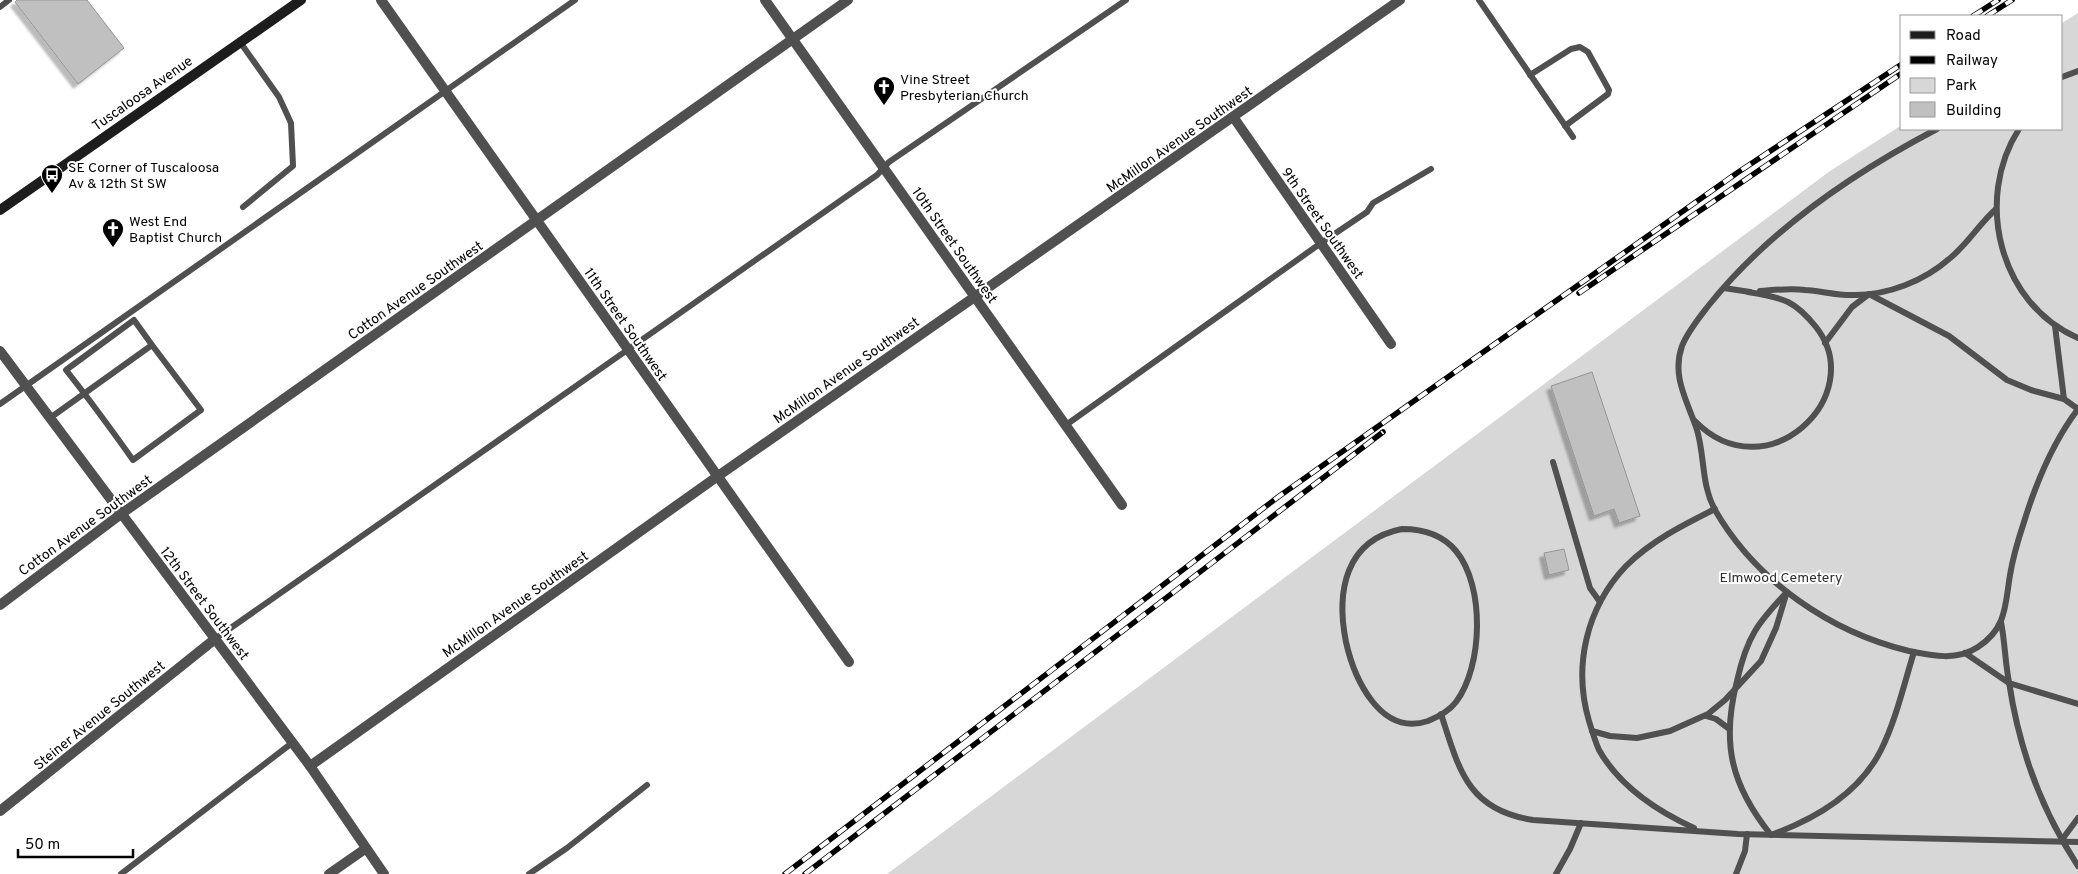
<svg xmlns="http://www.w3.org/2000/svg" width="2078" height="874" viewBox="0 0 2078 874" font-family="Overpass,sans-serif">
  <defs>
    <filter id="shadow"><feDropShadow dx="-4.5" dy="4.5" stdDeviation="1" flood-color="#0004"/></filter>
  </defs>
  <rect width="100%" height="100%" fill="#fff"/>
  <path fill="#d7d7d7" d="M2078 13V874H887L1830 171 1902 125V129H2062V23Z"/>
  <g fill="#c0c0c0" stroke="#949494" filter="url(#shadow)">
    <path d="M17 0H87L124 48 78 84 15 2Z"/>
    <path d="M1592 372 1640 516 1619 523 1614 509 1594 516 1551 386Z"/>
    <path d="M1564 549 1569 570 1549 575 1544 553Z"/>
  </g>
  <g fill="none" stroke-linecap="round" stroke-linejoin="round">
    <g stroke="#505050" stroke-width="6">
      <path d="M1479 0 1573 137"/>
      <path d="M0 7 9 0"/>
      <path d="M240 42 279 97 291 123 293 166 243 207"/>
      <path d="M1530 75 1571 49 1580 47 1588 52 1609 90 1608 94 1565 126"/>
      <path d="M2062 77 2078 71"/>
      <path d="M1937 129C1853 173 1769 230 1709 305 1699 318 1688 331 1682 346 1671 377 1688 402 1697 430 1705 457 1701 484 1715 510 1756 581 1830 632 1909 651 1933 656 1957 661 1978 647 2007 628 2005 605 2010 575 2013 557 2018 540 2024 522 2036 483 2053 442 2078 409"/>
      <path d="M2019 129C1974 199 1999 304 2078 338"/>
      <path d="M1724 288 1750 292"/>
      <path d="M1760 291C1775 290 1790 288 1805 290 1822 291 1838 296 1855 295 1888 295 1924 281 1949 259 1967 245 1979 224 1996 209"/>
      <path d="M2055 326 2064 399"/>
      <path d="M1825 343 1852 307 1869 294 1949 336 2007 380 2031 390 2064 399 2078 409"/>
      <path d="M0 404 575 0"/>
      <path d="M50 418 152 345 201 410 133 460C111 429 89 399 66 370L134 320 152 345"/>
      <path d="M1695 421C1766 494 1870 396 1816 327 1808 317 1800 308 1788 302 1775 296 1761 294 1748 292"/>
      <path d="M1066 425 1321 243 1367 212 1373 203 1431 169"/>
      <path d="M1553 462 1590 588 1600 602"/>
      <path d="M1402 529C1423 529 1442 534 1456 551 1485 586 1483 666 1456 702 1449 711 1438 717 1428 721 1380 737 1354 678 1346 642 1336 592 1345 540 1402 529Z"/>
      <path d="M1787 592C1776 604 1764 616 1755 631 1746 646 1741 663 1737 681 1721 743 1731 785 1771 835 1815 819 1859 794 1881 750 1896 720 1904 684 1914 652"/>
      <path d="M2001 622C2005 642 2005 662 2009 682 2019 749 2041 810 2078 866"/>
      <path d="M215 639 877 175 889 162 1126 0"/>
      <path d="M1965 653 2009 683 2078 704"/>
      <path d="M1441 714C1459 769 1467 810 1533 820L1738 834 2078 842"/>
      <path d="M1706 716 1716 719 1728 728"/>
      <path d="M1592 731 1610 736 1637 738 1670 731 1708 714 1725 700 1761 661 1776 628 1786 595"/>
      <path d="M1694 828C1657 811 1620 787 1599 750 1595 741 1592 731 1589 721 1573 667 1586 608 1626 566 1651 541 1683 525 1715 509"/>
      <path d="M2061 841 2078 818"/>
      <path d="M121 874 292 743"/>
      <path d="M529 874 567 848 647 785"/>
      <path d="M1556 874 1570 849 1581 823"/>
      <path d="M1736 874 1745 851 1747 834"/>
    </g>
    <g stroke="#505050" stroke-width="10">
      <path d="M381 0 849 662"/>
      <path d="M765 0 1122 505"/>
      <path d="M1234 118 1391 344"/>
      <path d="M0 351 310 766 384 874"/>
      <path d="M0 605 121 514 848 0"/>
      <path d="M310 766 718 476 1400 0"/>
      <path d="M0 811 215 639"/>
      <path d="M329 874 365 849"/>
    </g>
    <path stroke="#1d1d1d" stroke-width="10" d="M0 210 301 0"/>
    <g stroke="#000" stroke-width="5.5">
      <g id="rail">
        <path d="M1973 16 1998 0"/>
        <path d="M1987 16 2012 0"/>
        <path d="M1579 293 1902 73"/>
        <path d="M785 874 1278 497 1737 173 1902 64"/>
        <path d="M805 874 1383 432"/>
      </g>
    </g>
    <use href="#rail" stroke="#fff" stroke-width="4" stroke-dasharray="11" stroke-linecap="butt"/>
  </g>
  <defs>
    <g id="church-pin" transform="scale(1.125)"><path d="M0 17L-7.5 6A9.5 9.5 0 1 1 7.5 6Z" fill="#000" stroke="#fff"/><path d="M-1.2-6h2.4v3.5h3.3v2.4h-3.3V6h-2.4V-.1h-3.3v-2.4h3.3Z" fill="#fff"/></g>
    <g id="bus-pin" transform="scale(1.125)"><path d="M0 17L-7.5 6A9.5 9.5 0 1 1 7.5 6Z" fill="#000" stroke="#fff"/><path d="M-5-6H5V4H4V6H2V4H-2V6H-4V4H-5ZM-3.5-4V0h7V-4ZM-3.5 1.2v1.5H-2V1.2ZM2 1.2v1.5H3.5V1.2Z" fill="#fff"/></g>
  </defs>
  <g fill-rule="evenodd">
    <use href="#church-pin" x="884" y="87"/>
    <use href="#bus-pin" x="52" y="175"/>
    <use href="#church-pin" x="113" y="229"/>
  </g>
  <g text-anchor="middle" stroke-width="4" stroke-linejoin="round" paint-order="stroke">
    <g font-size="14" fill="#000" stroke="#fff" text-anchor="start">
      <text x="900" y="84">Vine Street<tspan x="900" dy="16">Presbyterian Church</tspan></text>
      <text x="68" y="172">SE Corner of Tuscaloosa<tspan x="68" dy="16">Av &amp; 12th St SW</tspan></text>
      <text x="129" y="226">West End<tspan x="129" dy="16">Baptist Church</tspan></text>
    </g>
    <g font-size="14" fill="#000" stroke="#fff">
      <text transform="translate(142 93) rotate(-35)" y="5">Tuscaloosa Avenue</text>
      <text transform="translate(1179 139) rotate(-35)" y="5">McMillon Avenue Southwest</text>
      <text transform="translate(1323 223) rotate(55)" y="5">9th Street Southwest</text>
      <text transform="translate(955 245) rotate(55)" y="5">10th Street Southwest</text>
      <text transform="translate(415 290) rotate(-35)" y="5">Cotton Avenue Southwest</text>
      <text transform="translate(626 324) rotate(55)" y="5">11th Street Southwest</text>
      <text transform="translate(846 370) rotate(-35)" y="5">McMillon Avenue Southwest</text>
      <text transform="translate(85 525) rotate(-36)" y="5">Cotton Avenue Southwest</text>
      <text transform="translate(205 603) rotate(53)" y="5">12th Street Southwest</text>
      <text transform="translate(515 604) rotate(-35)" y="5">McMillon Avenue Southwest</text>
      <text transform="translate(99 715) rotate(-39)" y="5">Steiner Avenue Southwest</text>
    </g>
    <g font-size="14" fill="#2e2e2e" stroke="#fff">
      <text x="1781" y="582">Elmwood Cemetery</text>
    </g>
  </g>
  <rect x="1900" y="15" width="162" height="115" fill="#ffffff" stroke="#999999"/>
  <rect x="1910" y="31" width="25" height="8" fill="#1d1d1d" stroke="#999999"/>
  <text x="1946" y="40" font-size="15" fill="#000000">Road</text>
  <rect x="1910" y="56" width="25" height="8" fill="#000000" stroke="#999999"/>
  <text x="1946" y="65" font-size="15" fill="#000000">Railway</text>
  <rect x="1910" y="78" width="25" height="15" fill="#d7d7d7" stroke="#999999"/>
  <text x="1946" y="90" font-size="15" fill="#000000">Park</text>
  <rect x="1910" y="102" width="25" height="15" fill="#c0c0c0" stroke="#999999"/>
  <text x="1946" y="115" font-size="15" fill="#000000">Building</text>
  <path d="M18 849v8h115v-8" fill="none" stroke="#000000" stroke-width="2.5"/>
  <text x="25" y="849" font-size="15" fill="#000000" stroke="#ffffff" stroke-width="4" paint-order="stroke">50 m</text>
</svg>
